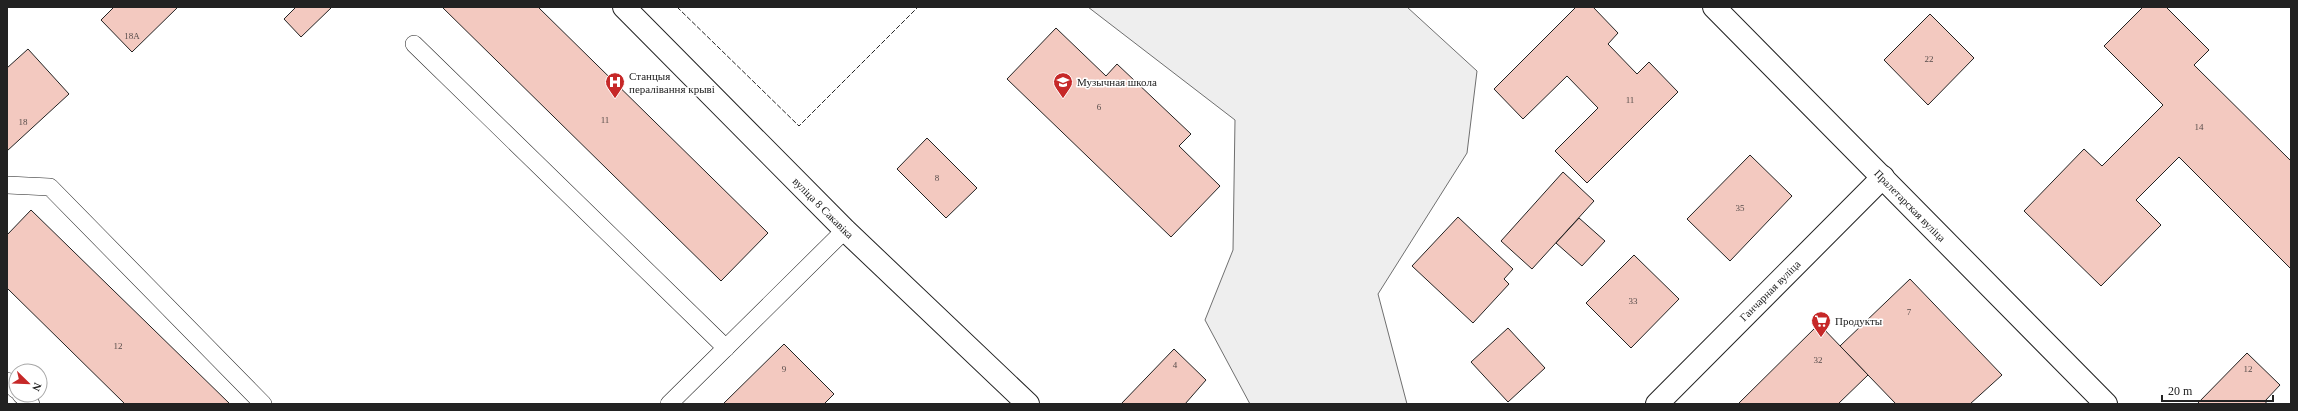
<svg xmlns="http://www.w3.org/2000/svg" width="2298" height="411" viewBox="0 0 2298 411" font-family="Georgia,serif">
  <rect width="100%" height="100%" fill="#fff"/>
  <path fill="#eee" stroke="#6f6f6f" d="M1088 7H1407L1477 71 1467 153 1378 294 1407 404H1250L1205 320 1233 250 1235 120Z"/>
  <g fill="#f3c9c0" stroke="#222">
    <path d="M114 7H178L132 52 101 20Z"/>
    <path d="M296 7H332L301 37 284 19Z"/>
    <path d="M442 7H538L768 233 721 281Z"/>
    <path d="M1576 7H1593L1618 33 1608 44 1637 74 1649 62 1678 92 1587 183 1555 151 1598 108 1567 76 1523 119 1494 89Z"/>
    <path d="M2143 7H2166L2209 50 2194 65 2291 161V269L2179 157 2136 200 2161 225 2101 286 2024 211 2084 149 2102 166 2163 105 2104 46Z"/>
    <path d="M1930 14 1974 58 1928 105 1884 60Z"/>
    <path d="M1056 28 1106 76 1117 64 1191 134 1179 146 1220 186 1171 237 1007 79Z"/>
    <path d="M28 49 69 94 7 151V68Z"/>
    <path d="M927 138 977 188 946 218 897 169Z"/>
    <path d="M1750 155 1792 196 1730 261 1687 219Z"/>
    <path d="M1563 172 1594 201 1532 269 1501 241Z"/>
    <path d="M31 210 230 404H125L7 288V235Z"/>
    <path d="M1458 217 1513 269 1504 279 1509 284 1473 323 1412 266Z"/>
    <path d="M1579 218 1605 241 1582 266 1556 243Z"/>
    <path d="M1634 255 1679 299 1631 348 1586 303Z"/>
    <path d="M1910 279 2002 375 1970 404H1896L1840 346Z"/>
    <path d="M1819 324 1868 375 1838 404H1738Z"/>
    <path d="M1508 328 1545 368 1508 402 1471 362Z"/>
    <path d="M784 344 834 394 824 404H723Z"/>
    <path d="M1174 349 1206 380 1185 404H1121Z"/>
    <path d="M2247 353 2280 385 2265 401 2267 404H2197Z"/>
  </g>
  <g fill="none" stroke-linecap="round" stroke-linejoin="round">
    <g stroke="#222" stroke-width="18">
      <g id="service">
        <path d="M414 44 726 348"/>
        <path d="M7 185 50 187 263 404"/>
        <path d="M7 381 16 390"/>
        <path d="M21 395 31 404"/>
        <path d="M669 404 845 230"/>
      </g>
    </g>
    <g stroke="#222" stroke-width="24">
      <g id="minor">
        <path id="s1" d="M624 7 845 230 1028 404"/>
        <path id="s2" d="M1714 7 2106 404"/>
        <path id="s3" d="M1657 404 1883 177"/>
      </g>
    </g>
    <use href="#service" stroke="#fff" stroke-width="17"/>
    <use href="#minor" stroke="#fff" stroke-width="22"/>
    <path stroke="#222" stroke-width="1" stroke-dasharray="5 2" stroke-linecap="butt" d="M677 7 799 126 918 7"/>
  </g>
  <defs>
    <g id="hospital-pin" transform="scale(1)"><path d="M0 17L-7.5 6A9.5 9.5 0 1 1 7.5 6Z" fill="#c62828" stroke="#fff"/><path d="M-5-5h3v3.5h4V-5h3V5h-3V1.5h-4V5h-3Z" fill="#fff"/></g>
    <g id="school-pin" transform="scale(1)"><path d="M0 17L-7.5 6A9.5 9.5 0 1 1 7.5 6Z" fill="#c62828" stroke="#fff"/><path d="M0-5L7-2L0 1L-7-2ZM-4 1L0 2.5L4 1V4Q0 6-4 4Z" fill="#fff"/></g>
    <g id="supermarket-pin" transform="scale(1)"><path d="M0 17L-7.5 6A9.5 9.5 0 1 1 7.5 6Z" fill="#c62828" stroke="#fff"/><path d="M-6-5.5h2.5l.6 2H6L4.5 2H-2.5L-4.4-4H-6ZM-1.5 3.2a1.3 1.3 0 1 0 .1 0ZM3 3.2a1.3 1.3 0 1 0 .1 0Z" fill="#fff"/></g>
  </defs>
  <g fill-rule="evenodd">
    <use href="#hospital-pin" x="615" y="82"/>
    <use href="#school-pin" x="1063" y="82"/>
    <use href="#supermarket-pin" x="1821" y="321"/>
  </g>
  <g text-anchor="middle" stroke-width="3" stroke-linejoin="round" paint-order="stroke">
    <g font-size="9" fill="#564c4a">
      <text x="132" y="39">18А</text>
      <text x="1929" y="62">22</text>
      <text x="1630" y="103">11</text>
      <text x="1099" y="110">6</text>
      <text x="605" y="123">11</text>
      <text x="23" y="125">18</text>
      <text x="2199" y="130">14</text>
      <text x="937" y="181">8</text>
      <text x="1740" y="211">35</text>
      <text x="1633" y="304">33</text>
      <text x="1909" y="315">7</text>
      <text x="118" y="349">12</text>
      <text x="1818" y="363">32</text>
      <text x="1175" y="368">4</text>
      <text x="784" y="372">9</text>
      <text x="2248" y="372">12</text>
    </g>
    <g font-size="11" fill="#222" stroke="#fff" text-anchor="start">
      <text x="629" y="80">Станцыя<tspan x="629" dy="13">пералівання крыві</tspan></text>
      <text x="1077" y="86">Музычная школа</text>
      <text x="1835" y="325">Продукты</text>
    </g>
    <g font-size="11" fill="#222" stroke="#fff">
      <text dy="4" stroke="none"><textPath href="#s2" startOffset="279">Пралетарская вуліца</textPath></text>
      <text dy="4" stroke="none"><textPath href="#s1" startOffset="283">вуліца 8 Сакавіка</textPath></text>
      <text dy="4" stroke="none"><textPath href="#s3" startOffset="160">Ганчарная вуліца</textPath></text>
    </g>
  </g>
  <rect width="2298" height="411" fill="none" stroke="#222222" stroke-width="16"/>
  <g transform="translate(28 383) rotate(113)"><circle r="19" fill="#ffffff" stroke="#a7a7a7"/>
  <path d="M0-3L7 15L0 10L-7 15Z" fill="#c62828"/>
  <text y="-6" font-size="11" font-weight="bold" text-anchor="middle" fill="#222222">N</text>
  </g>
  <path d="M2162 395v6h111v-6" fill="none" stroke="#222222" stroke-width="2"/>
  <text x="2168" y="395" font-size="12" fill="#222222" stroke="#ffffff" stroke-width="3" paint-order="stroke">20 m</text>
</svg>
